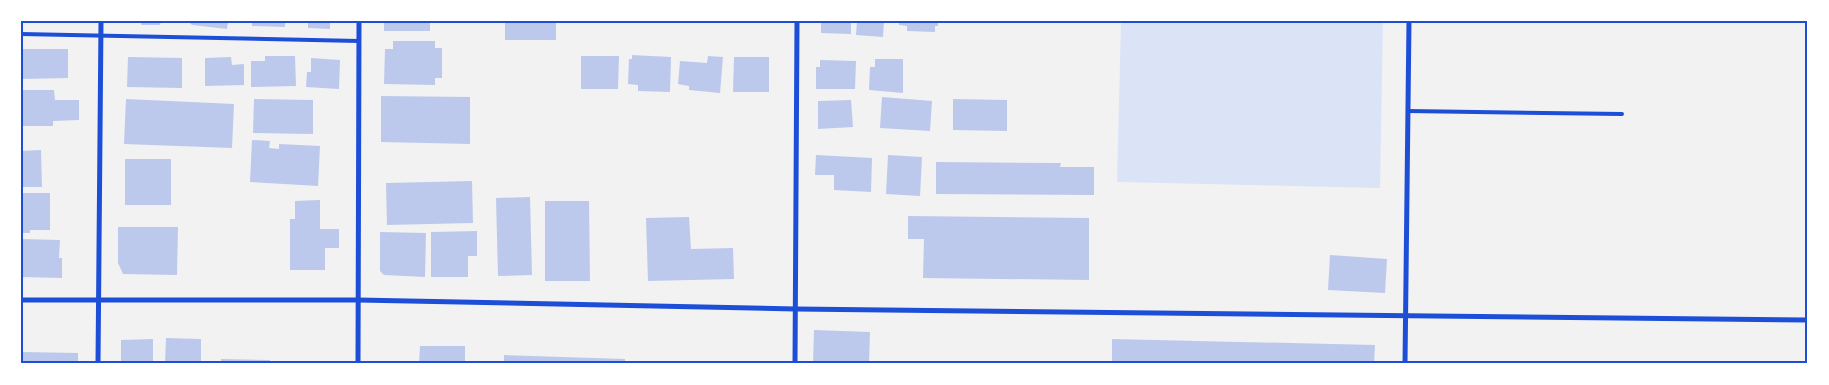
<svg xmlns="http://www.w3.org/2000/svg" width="1829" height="385" viewBox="0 0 1829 385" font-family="'Alegreya Sans',sans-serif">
  <rect width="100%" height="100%" fill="#f2f2f2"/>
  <path fill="#dbe4f7" d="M1121 21H1383L1380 188 1117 182Z"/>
  <g fill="#bdc9ec">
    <path d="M141 21H161L160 25H141Z"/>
    <path d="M188 21H228L227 29 192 25Z"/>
    <path d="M252 21H285V27L252 26Z"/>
    <path d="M308 21H330V29L308 28Z"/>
    <rect x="384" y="21" width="46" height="10"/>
    <rect x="505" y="21" width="51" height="19"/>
    <path d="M821 21H851V34L821 33Z"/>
    <path d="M857 21H884L883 37 856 35Z"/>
    <path d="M899 21H938V26H935V32L907 31V26L899 25Z"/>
    <path d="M393 41H435V48H442V78H435V85L384 84 385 49H393Z"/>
    <path d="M21 49H68V78L21 79Z"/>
    <path d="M632 55 671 57 670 92 638 91V85L628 84 629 59H632Z"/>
    <path d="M265 56H295L296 86 251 87V61H265Z"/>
    <path d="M581 56H619L618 89H581Z"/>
    <path d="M708 56 723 57 720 93 689 90V86L678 84 680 61 707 63Z"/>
    <path d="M128 57 182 58V88L127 87Z"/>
    <path d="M231 57 232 65 244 64V85L205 86V58Z"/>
    <path d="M734 57H769V92H733Z"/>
    <path d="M311 58 340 60 339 89 306 87 307 72H311Z"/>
    <path d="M875 59H903V93L869 90 870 67H875Z"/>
    <path d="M820 60 856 61 855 89H816V67H820Z"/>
    <path d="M21 90H54L55 100H79V120L53 121V126H21Z"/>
    <path d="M381 96 470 97V144L381 142Z"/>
    <path d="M882 97 932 101 930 131 880 128Z"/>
    <path d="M126 99 234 104 232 148 124 144Z"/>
    <path d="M254 99 313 100V134L253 133Z"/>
    <path d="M953 99 1007 100V131L953 130Z"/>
    <path d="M851 100 853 127 818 129V101Z"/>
    <path d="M252 140 270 141 269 148 279 149V144L320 146 318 186 250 182Z"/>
    <path d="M41 150 42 187H21V151Z"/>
    <path d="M816 155 872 158 871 192 834 190V175H815Z"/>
    <path d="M888 155 922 157 920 196 886 194Z"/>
    <rect x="125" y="159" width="46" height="46"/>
    <path d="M936 162 1061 163 1060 167H1094V195L936 194Z"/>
    <path d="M472 181 473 223 387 225 386 183Z"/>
    <path d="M21 193H50V230H30V233H21Z"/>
    <path d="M530 197 532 275 498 276 496 198Z"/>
    <path d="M320 200V229H339V248H325V270H290V219H295V201Z"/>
    <path d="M545 201H589L590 281H545Z"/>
    <path d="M908 216 1089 218V280L923 278 924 239H908Z"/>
    <path d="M689 217 691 249 733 248 734 279 648 281 646 218Z"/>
    <path d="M118 227H178L177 275 123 274 118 263Z"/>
    <path d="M477 231V256H468V277H431V232Z"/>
    <path d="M380 232 426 233 425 277 384 275 380 271Z"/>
    <path d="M21 239 60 240 59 258H62V278L21 277Z"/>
    <path d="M1330 255 1387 259 1385 293 1328 290Z"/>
    <path d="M814 330 870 332 869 364H813Z"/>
    <path d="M166 338 201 339V364H165Z"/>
    <path d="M153 339V364H121V340Z"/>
    <path d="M1112 339 1375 345 1374 364H1112Z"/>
    <path d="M420 346H465V364H419Z"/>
    <path d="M21 352 78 353V364H21Z"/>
    <path d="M504 355 625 359V364H504Z"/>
    <path d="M221 359 270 360V364H221Z"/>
  </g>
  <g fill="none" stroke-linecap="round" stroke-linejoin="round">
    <g stroke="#1d4ed8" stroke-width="4">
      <path d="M21 34 359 41"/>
      <path d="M1408 111 1622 114"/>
    </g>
    <g stroke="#1d4ed8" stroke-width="5">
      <path d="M21 300H358L796 309 1808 320"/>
      <path d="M98 364 101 21"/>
      <path d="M358 364 359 21"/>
      <path d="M795 364 797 21"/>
      <path d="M1405 364 1409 21"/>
    </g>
  </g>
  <rect width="1829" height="385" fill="none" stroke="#ffffff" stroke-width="45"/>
  <rect x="22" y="22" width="1784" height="340" fill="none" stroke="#1d4ed8" stroke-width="2"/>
</svg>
